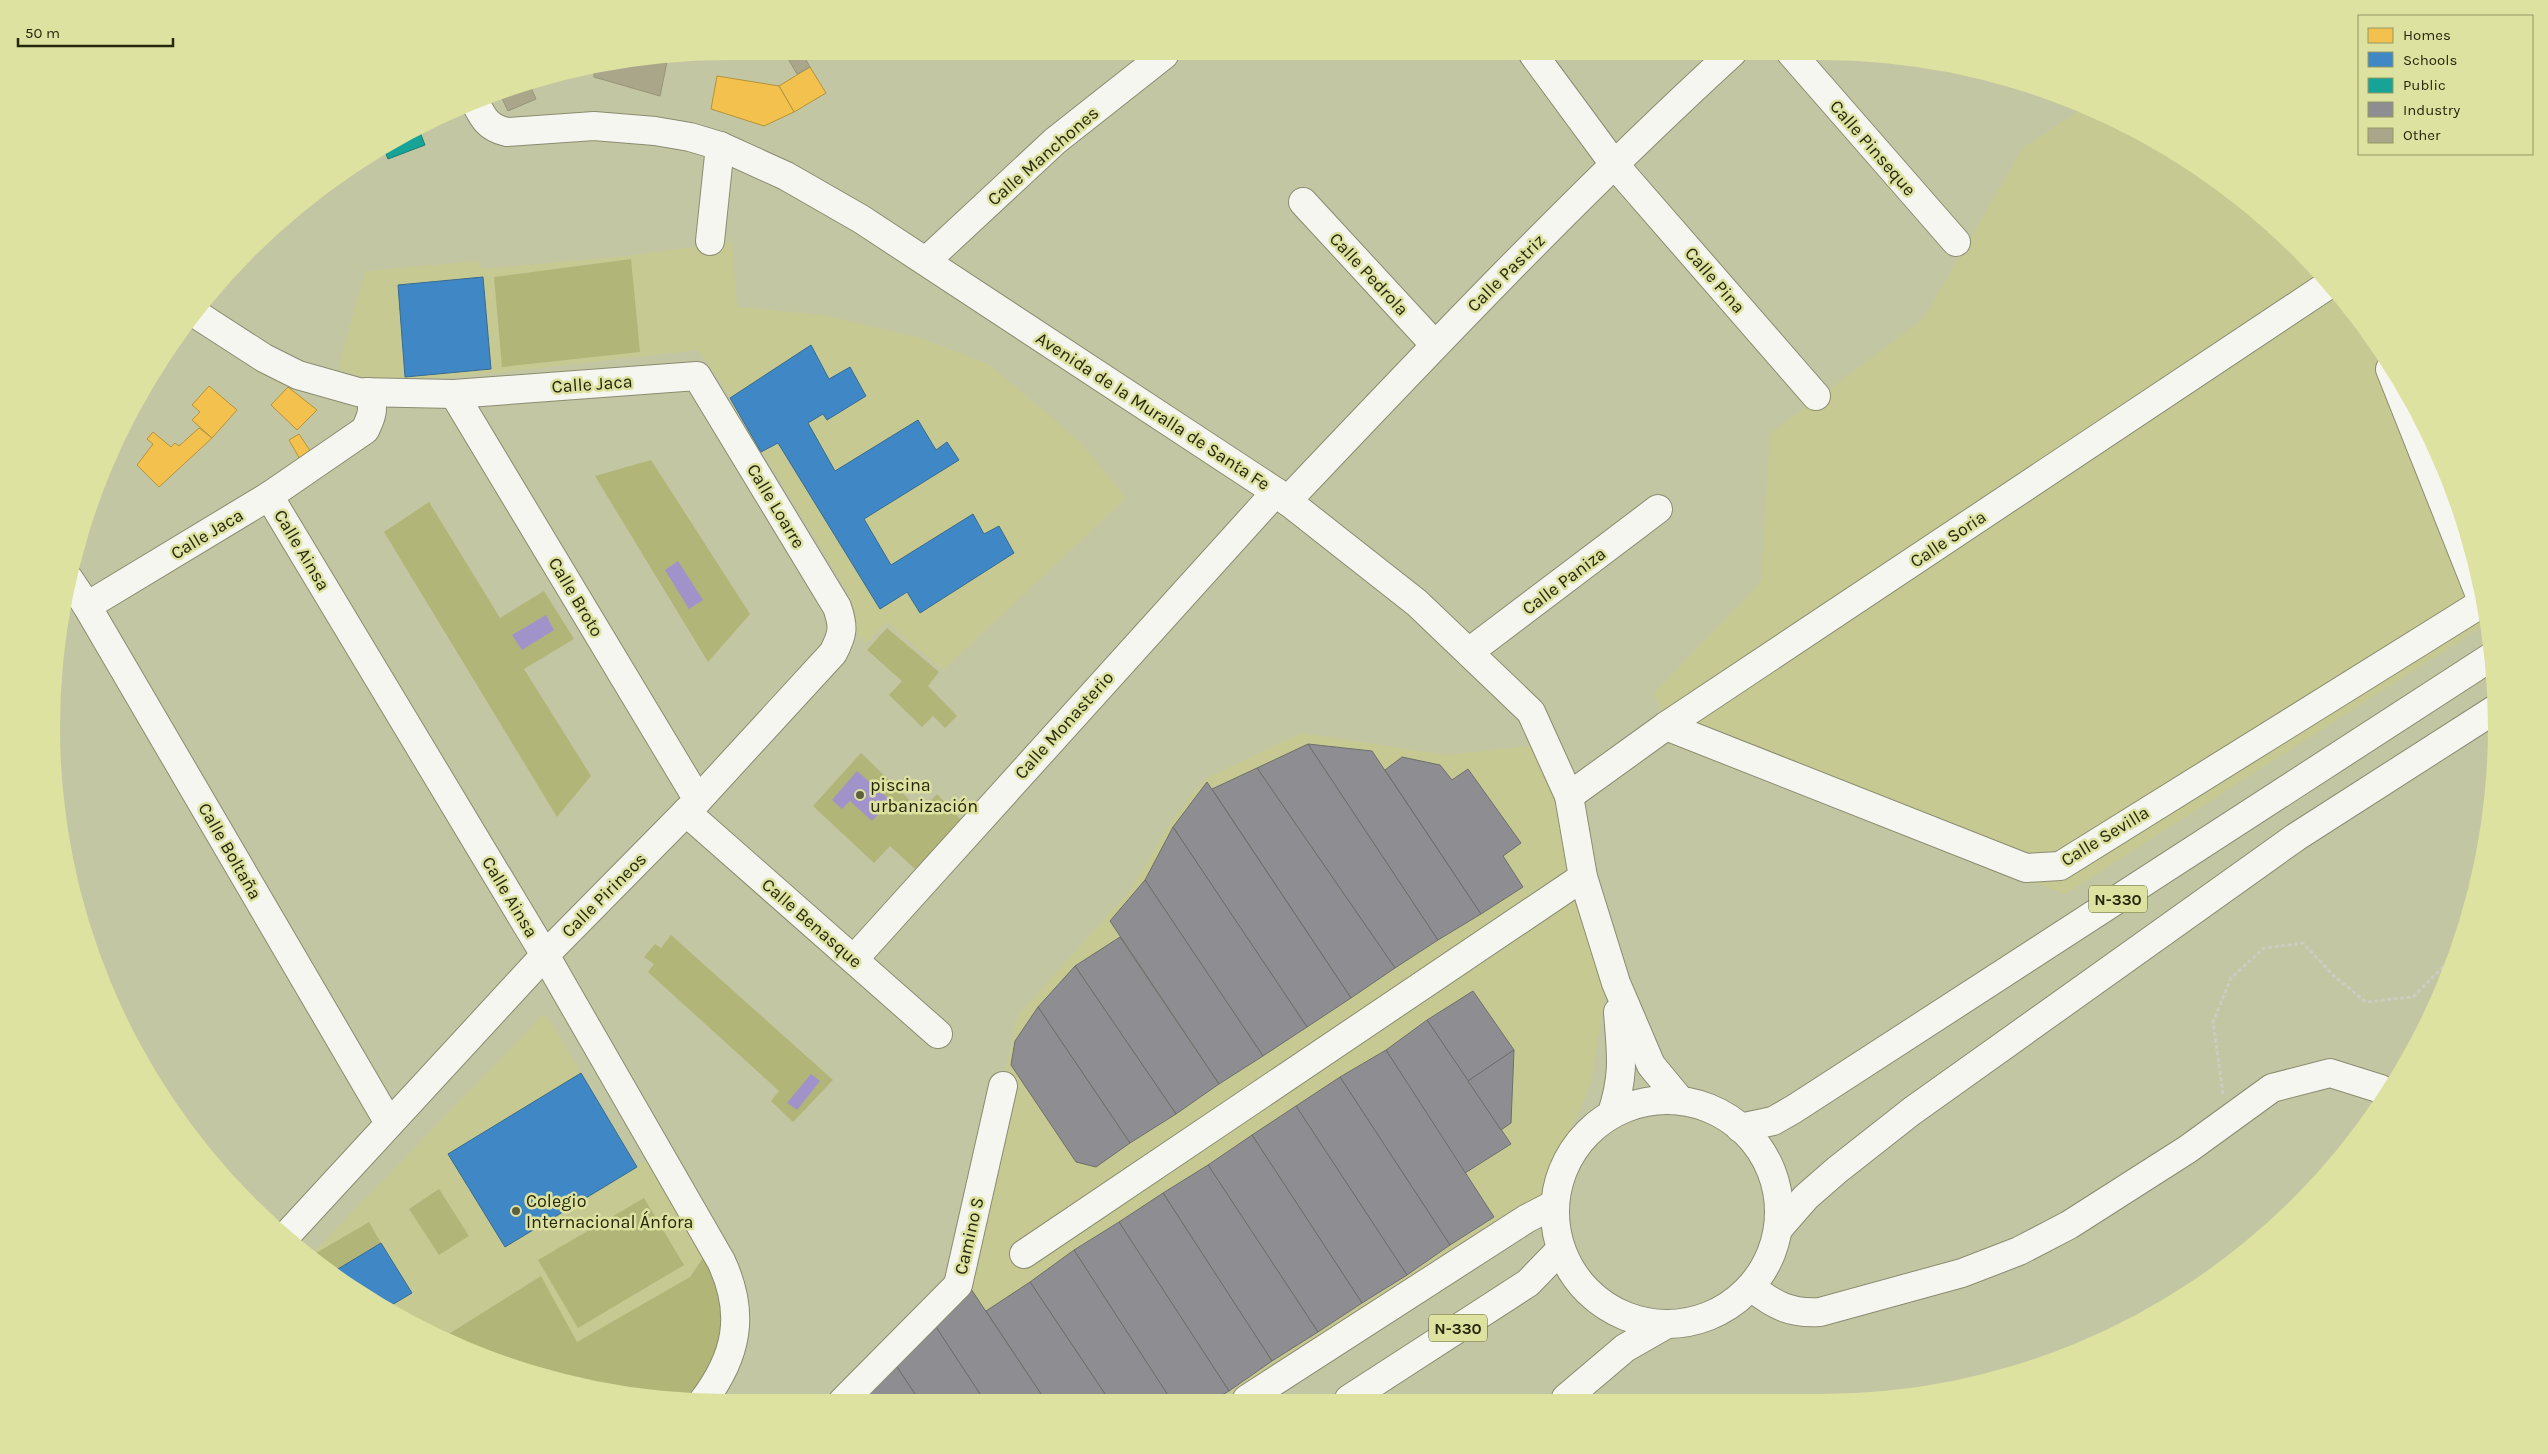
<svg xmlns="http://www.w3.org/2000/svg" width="2548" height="1454" viewBox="0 0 2548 1454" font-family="Karla,sans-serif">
  <rect width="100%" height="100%" fill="#c3c6a2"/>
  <g fill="#c6ca92">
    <path d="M2083 108 2159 142 2267 219 2357 316 2427 428 2474 552 2486 624 2065 894 1674 746 1654 693 1761 582 1770 434 1923 319 2023 148Z"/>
    <path d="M732 242 737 307 823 315 921 338 990 365 1081 443 1126 498 943 670 887 622 865 644 855 629 856 613 848 592 717 376 698 350 468 376 396 380 364 377 338 369 365 271 478 261 482 269 625 256Z"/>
    <path d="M1301 733 1447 755 1546 744 1606 987 1591 1083 1529 1226 1265 1399 832 1401 959 1280 1017 1017 1130 890 1173 819 1205 779Z"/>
    <path d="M542 1016 548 1017 636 1166 647 1161 705 1255 725 1315 688 1401 510 1367 389 1312 310 1256Z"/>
  </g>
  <g fill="#b1b578">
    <path d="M631 259 640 352 502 367 494 277Z"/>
    <path d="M651 460 750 614 708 662 595 476Z"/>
    <path d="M429 502 500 618 544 591 574 639 524 669 591 776 557 817 384 532Z"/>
    <path d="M887 628 939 672 928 686 957 716 945 728 933 716 922 727 889 695 902 681 867 650Z"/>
    <path d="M861 753 921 811 937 794 961 820 916 870 890 846 874 863 813 806Z"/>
    <path d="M671 935 833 1080 793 1122 771 1101 779 1091 648 972 654 964 644 957 655 944 661 948Z"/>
    <path d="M439 1189 469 1236 439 1255 409 1209Z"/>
    <path d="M644 1198 684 1265 578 1328 538 1260Z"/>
    <path d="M369 1222 381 1243 333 1272 311 1256Z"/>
    <path d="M705 1255 725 1315 714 1367 701 1389 688 1401 510 1367 444 1337 541 1276 577 1342 690 1277Z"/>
  </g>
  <g fill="#a093ca">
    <path d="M678 561 703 600 689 609 665 570Z"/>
    <path d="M546 615 554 630 522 650 512 635Z"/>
    <path d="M857 771 891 801 872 821 850 801 842 809 832 800Z"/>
    <path d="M811 1074 820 1081 797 1110 787 1103Z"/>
  </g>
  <g fill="#f2c14e" stroke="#b5933a">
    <path d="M810 67 826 93 794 112 779 86Z"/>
    <path d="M717 76 779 86 794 112 764 126 711 109Z"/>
    <path d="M209 386 237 410 212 438 192 420 200 412 192 405Z"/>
    <path d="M288 387 317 410 297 430 271 405Z"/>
    <path d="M199 428 212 438 159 487 137 465 153 444 147 439 153 432 171 447 175 443 179 446Z"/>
    <path d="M299 434 313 455 301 461 289 440Z"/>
  </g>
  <g fill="#3f88c5" stroke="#386b8e">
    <path d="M483 277 491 369 405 377 398 285Z"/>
    <path d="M811 345 829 379 850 367 866 396 827 420 823 414 808 423 835 471 918 420 936 450 947 442 959 460 864 519 891 565 973 514 984 534 999 526 1014 553 920 613 907 592 880 609 778 443 761 452 730 398Z"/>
    <path d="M581 1073 637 1167 505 1247 448 1154Z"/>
    <path d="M381 1243 412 1293 385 1309 333 1272Z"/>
  </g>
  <path fill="#17a398" stroke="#1c7e6e" d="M418 127 425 145 388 159 384 149Z"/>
  <g fill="#8d8d92" stroke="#6e6f6a">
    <path d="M1308 744 1438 940 1395 968 1257 768Z"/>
    <path d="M1308 744 1372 751 1481 914 1438 940Z"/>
    <path d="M1402 757 1440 765 1452 780 1468 769 1521 843 1503 856 1523 887 1481 914 1385 770Z"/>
    <path d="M1257 768 1395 968 1351 998 1212 789Z"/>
    <path d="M1207 782 1351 998 1307 1027 1173 827Z"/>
    <path d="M1173 827 1307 1027 1263 1056 1145 880Z"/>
    <path d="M1145 880 1263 1056 1219 1084 1110 921Z"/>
    <path d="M1120 937 1219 1084 1176 1114 1075 966Z"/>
    <path d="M1075 966 1176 1114 1130 1143 1038 1007Z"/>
    <path d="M1473 991 1514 1050 1468 1081 1427 1020Z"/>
    <path d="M1038 1007 1130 1143 1096 1167 1076 1162 1011 1065 1015 1041Z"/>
    <path d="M1427 1020 1511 1144 1465 1173 1386 1050Z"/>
    <path d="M1386 1050 1494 1217 1450 1245 1340 1077Z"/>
    <path d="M1514 1050 1511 1123 1501 1130 1468 1081Z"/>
    <path d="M1340 1077 1450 1245 1407 1275 1296 1106Z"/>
    <path d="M1296 1106 1407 1275 1362 1303 1252 1135Z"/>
    <path d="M1252 1135 1362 1303 1318 1332 1208 1165Z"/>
    <path d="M1208 1165 1318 1332 1272 1361 1163 1193Z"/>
    <path d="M1163 1193 1272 1361 1229 1391 1119 1222Z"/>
    <path d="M1119 1222 1229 1391 1215 1399 1171 1400 1074 1250Z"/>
    <path d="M1074 1250 1171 1400H1109L1030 1282Z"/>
    <path d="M1030 1282 1109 1400H1045L986 1311Z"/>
    <path d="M969 1286 1045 1400H984L932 1321Z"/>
    <path d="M932 1321 984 1400H919L893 1361Z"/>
    <path d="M893 1361 919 1400 859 1401Z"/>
  </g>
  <g fill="#a9a68a" stroke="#979478">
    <path d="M804 56 810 67 797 74 787 57Z"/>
    <path d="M639 57H668L660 96 594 77V71L599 66 619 62 625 63 626 60Z"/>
    <path d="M529 83 536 99 508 111 499 92Z"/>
  </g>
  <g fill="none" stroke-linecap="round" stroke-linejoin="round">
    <g stroke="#8a8c70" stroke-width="30">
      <g id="minor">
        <path d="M1791 53 1956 242"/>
        <path d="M1533 54 1614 164 1816 396"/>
        <path d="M475 102C483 118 488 128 507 132L594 126 655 131 690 137 720 146 786 176 861 219 1276 492 1417 603 1531 712 1569 796 1583 877 1616 983 1651 1065 1679 1099"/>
        <path d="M1303 202 1435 345"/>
        <path d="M710 241 720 146"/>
        <path d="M926 261 1055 141 1164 55"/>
        <path d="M196 314 264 358 298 375 358 392 454 394 697 376 837 607C844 627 843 634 833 653L698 800 545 955 285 1237"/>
        <path d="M2390 369 2481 598"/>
        <path d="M454 394 698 800"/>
        <path d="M269 496 545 955 721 1261C746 1314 737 1356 703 1401"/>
        <path d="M1287 501C1432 348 1577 195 1732 53"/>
        <path d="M69 579 87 606 389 1123"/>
        <path d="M87 606 269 496 365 430C372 416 375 408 368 392"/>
        <path d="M1469 652 1658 509"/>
        <path d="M1666 726 2026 868 2060 866 2482 603"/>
        <path d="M1569 796 1666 726 2328 285"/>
        <path d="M686 812 938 1034"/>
        <path d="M854 959 1276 492"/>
        <path d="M1612 1113C1625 1073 1621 1053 1618 1012"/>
        <path d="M1024 1254 1583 877"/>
        <path d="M1751 1287C1774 1305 1790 1314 1820 1312L1962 1273 2019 1251 2069 1225 2188 1149 2272 1088 2330 1073 2381 1089 2384 1093"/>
        <path d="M1247 1399 1526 1219 1555 1204"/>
        <path d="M843 1401 958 1285 1003 1086"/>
      </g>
    </g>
    <g stroke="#8a8c70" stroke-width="30">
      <g id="highway">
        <circle cx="1667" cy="1212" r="112"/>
        <path d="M1740 1128 1773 1121 1794 1109 2491 657"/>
        <path d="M1778 1229 1806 1197 1837 1170 1912 1111 2296 837 2494 710"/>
        <path d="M1566 1398 1625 1348 1667 1324"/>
        <path d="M1349 1399 1528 1283 1561 1249"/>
      </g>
    </g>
    <path stroke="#cccdc1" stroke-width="3" stroke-dasharray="4 2.5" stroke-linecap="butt" d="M2223 1094 2213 1022 2231 978 2264 948 2303 943 2333 975 2366 1002 2413 997 2457 953"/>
    <use href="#minor" stroke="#f6f6f1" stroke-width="28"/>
    <use href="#highway" stroke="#f6f6f1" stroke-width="28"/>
  </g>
  <g fill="#5d5f41" stroke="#dde2a0" stroke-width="2">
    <circle cx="860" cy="795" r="5"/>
    <circle cx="516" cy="1211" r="5"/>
  </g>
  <g text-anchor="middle" stroke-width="5" stroke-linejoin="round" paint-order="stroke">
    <g fill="#dde2a0" stroke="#5d6039" stroke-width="1">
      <rect x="2089" y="885.5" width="58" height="27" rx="4"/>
      <rect x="1429" y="1314.5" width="58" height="27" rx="4"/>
    </g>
    <g font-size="16" font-weight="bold" fill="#26280d">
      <text x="2118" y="905">N-330</text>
      <text x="1458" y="1334">N-330</text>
    </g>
    <g font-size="18" fill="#26280d" stroke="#dde2a0">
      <text transform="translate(1873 148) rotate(49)" y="6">Calle Pinseque</text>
      <text transform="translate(1043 156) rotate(-41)" y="6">Calle Manchones</text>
      <text transform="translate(1506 273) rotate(-45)" y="6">Calle Pastriz</text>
      <text transform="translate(1369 274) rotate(47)" y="6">Calle Pedrola</text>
      <text transform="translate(1715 280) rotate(49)" y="6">Calle Pina</text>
      <text transform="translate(592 384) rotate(-4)" y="6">Calle Jaca</text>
      <text transform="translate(1153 411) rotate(33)" y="6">Avenida de la Muralla de Santa Fe</text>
      <text transform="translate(776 506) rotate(59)" y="6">Calle Loarre</text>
      <text transform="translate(207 534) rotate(-31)" y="6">Calle Jaca</text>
      <text transform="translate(1948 539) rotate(-34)" y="6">Calle Soria</text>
      <text transform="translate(302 550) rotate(59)" y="6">Calle Ainsa</text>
      <text transform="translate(1564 581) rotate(-37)" y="6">Calle Paniza</text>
      <text transform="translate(576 597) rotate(59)" y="6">Calle Broto</text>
      <text transform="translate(1064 725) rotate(-48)" y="6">Calle Monasterio</text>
      <text transform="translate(2105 836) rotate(-31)" y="6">Calle Sevilla</text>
      <text transform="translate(230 851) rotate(60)" y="6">Calle Boltaña</text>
      <text transform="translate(604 895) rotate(-45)" y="6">Calle Pirineos</text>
      <text transform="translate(510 897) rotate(59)" y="6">Calle Ainsa</text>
      <text transform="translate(812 923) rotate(41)" y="6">Calle Benasque</text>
      <text transform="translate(969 1236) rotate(-77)" y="6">Camino S</text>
    </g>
    <g font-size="18" fill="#26280d" stroke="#dde2a0" text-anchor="start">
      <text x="870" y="791">piscina<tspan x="870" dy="21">urbanización</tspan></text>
      <text x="526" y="1207">Colegio<tspan x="526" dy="21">Internacional Ánfora</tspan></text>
    </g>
  </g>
  <path d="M0 0H2548V1454H0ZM727 60H1821A667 667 0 0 1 2488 727V727A667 667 0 0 1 1821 1394H727A667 667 0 0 1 60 727V727A667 667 0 0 1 727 60Z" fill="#dde2a0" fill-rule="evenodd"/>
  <rect x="2358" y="15" width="175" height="140" fill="#dde2a0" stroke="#949865"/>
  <rect x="2368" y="28" width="25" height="15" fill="#f2c14e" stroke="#949865"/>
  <text x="2403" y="40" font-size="15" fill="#26280d">Homes</text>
  <rect x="2368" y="52" width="25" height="15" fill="#3f88c5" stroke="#949865"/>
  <text x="2403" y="65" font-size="15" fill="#26280d">Schools</text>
  <rect x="2368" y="78" width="25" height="15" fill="#17a398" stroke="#949865"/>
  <text x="2403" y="90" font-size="15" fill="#26280d">Public</text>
  <rect x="2368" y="102" width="25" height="15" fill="#8d8d92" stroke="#949865"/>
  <text x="2403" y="115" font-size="15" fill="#26280d">Industry</text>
  <rect x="2368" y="128" width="25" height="15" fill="#a9a68a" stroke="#949865"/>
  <text x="2403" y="140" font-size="15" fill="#26280d">Other</text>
  <path d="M18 38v8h155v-8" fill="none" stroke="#26280d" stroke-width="2.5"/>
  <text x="25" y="38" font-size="15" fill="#26280d" stroke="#dde2a0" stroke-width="4" paint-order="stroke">50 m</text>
</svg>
